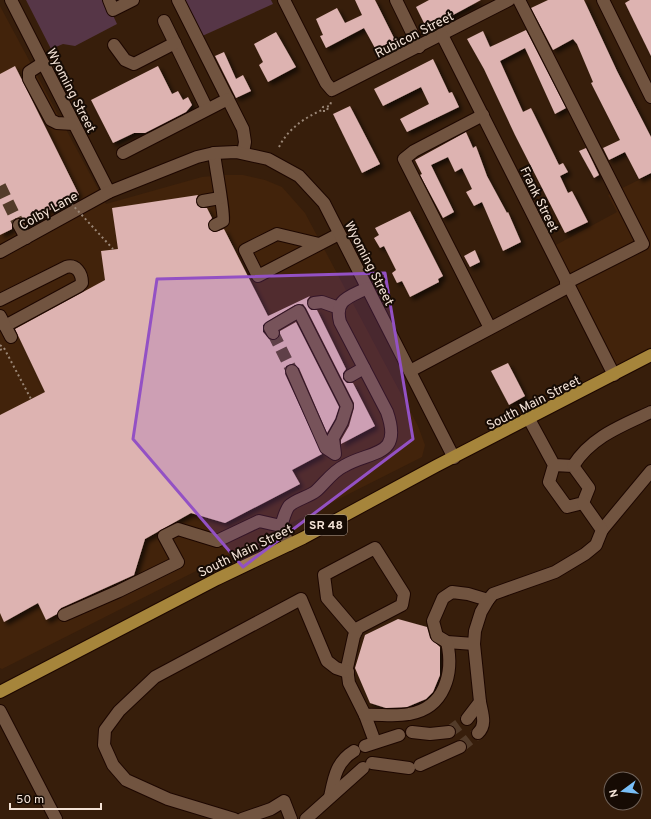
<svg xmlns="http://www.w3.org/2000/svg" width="651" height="819" viewBox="0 0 651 819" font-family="Overpass,sans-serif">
  <defs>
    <filter id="shadow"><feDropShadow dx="3.5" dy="3.5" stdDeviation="2" flood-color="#0009"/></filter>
  </defs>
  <rect width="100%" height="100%" fill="#371e0b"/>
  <g fill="#42230b">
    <path d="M0 6 106 204 202 177 224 175H243L265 180 282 187 305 213 418 426 425 445 422 457 2 669 0 668Z"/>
    <path d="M651 174V347L614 367 554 246 617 212 608 195Z"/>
  </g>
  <g fill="#563647">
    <path d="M26 0H106L117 24 75 46 63 44 51 49Z"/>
    <path d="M181 0H271L273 4 200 37Z"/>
  </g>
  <g fill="#ddb3b1" filter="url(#shadow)">
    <path d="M355 0H375L395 40 376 50 364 28 326 48 320 36 323 35 316 19 337 8 345 23 362 15Z"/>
    <path d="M429 0H481L427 29 416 7Z"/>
    <path d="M548 0H584L617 71 651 137V173L639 179 625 152 609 160 603 148 620 140 591 83 593 82 577 44 573 39 553 50 531 8Z"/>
    <path d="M630 0H651V56L625 3Z"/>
    <path d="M526 30 566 108 555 114 525 48 500 61 523 112 531 108 559 165 563 163 568 172 560 176 568 193 572 191 588 222 565 233 515 135 484 69 467 39 483 31 490 47Z"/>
    <path d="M276 32 296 67 268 82 259 65 263 62 254 44Z"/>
    <path d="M224 52 236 79 243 75 251 91 236 98 215 56Z"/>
    <path d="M433 59 449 93 452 92 459 107 407 132 400 119 429 104 421 87 383 106 374 89Z"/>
    <path d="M15 66 79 195 26 222 23 218H16L12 221V229L0 235V74Z"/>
    <path d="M158 66 172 94 178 91 183 100 188 97 192 105 186 112 145 133H134L113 143 91 100Z"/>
    <path d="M350 106 380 164 362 173 333 114Z"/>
    <path d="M466 132 473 148 476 146 487 176 507 213 508 212 521 242 503 251 482 202 474 206 466 192 472 189 462 168 455 172 448 157 431 165 454 212 443 218 420 175 422 174 415 160Z"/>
    <path d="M586 148 599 175 594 178 579 151Z"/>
    <path d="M198 195 196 199 197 205 201 208H207L212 218 208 224 209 229 215 232 224 229 268 316 310 296 307 300 308 307 311 310H317L346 369 343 373V379L347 383H353L375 426 341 444V440L349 426 354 408V403L306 308 303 304 295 305 266 322 263 325V332L269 339 276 340 280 336V331L296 322 339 407 335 419 327 433 299 368 292 364 286 366 285 374 322 454 292 470 300 484 225 523 191 513 145 539 134 575 61 608 57 614 46 620 38 603 4 622 0 613V415L45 392 15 329 105 280 101 251 118 249 112 208Z"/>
    <path d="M410 211 443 276 438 279 439 282 410 297 402 281 397 283 392 273 396 270 384 246 380 248 374 238 379 235 375 228Z"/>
    <path d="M475 250 480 262 470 267 464 256Z"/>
    <path d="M508 363 525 396 509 405 491 371Z"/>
    <path d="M398 619 427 627 430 638 440 647V675L433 692 426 699 407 707 386 708 370 703 355 668 365 635Z"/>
  </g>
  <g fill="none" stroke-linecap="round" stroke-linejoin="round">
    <g stroke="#533c2a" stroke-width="12" stroke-dasharray="12 6" stroke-linecap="butt">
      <path d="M0 186 19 225"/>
      <path d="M273 333 292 371"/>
      <path d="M449 732 467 719"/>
      <path d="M460 747 478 733"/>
    </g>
    <g stroke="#1d0700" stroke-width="14">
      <g id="minor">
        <path d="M11 0 109 192"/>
        <path d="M109 0 113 10 133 0"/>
        <path d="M178 0 243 129 245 142 243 153"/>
        <path d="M284 0 326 83 332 90 509 0"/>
        <path d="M396 0 419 47"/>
        <path d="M519 0 643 244 566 283"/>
        <path d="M603 0 651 97"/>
        <path d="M164 21 207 109"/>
        <path d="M442 35 614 375"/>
        <path d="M114 45 125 60 134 64 175 43"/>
        <path d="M43 63 29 72V79L51 120 57 123 74 124"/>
        <path d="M483 115 414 151 404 159 490 328"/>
        <path d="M123 153 228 99"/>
        <path d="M214 153C215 164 225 216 223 221L215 225"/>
        <path d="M203 201 220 198"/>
        <path d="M19 225 26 238"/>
        <path d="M319 244 277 234 245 250 258 276 339 234"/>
        <path d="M0 252 109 192 197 157 214 153 236 152 268 159 299 176 324 203 454 458"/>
        <path d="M0 300 66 267C76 264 82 273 82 283L79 286 5 326"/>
        <path d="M314 303 322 302 339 308"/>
        <path d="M0 316 11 337"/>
        <path d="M273 333 270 328 299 311 347 406 342 422 333 438 335 454 326 448 292 371"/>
        <path d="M410 371 568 287"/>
        <path d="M350 376 364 368"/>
        <path d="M529 419 554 465 573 466 589 488 583 503 567 507 549 482 554 465"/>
        <path d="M573 466C591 437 621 426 651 412"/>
        <path d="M602 530 651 471"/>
        <path d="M289 545 281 526C283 521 285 511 289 506 296 499 309 497 316 491 325 483 333 471 344 466 371 450 403 458 387 412L340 322C334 299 350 297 367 288"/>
        <path d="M64 615 119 591 178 562 164 536 178 529 217 541 259 521 281 526"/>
        <path d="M356 632 327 598 324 575 375 548 404 594 402 605 358 628 354 636 347 668 349 683 365 715 375 742"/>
        <path d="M474 644 447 642 437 636 433 621 443 598 452 592 468 594 488 600"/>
        <path d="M0 711 56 819"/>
        <path d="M365 715C379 714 395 717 409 714 445 708 454 673 447 642"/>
        <path d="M467 719 480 702 474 644 475 631 481 612 488 600 493 594 555 572 585 554 596 545 602 530 583 503"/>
        <path d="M412 732 430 734 449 732"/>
        <path d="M478 733C487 725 482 713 480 702"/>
        <path d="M365 746 399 735"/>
        <path d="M372 763 409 768"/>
        <path d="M420 765 460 747"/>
        <path d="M330 797C334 778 336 762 354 751"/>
        <path d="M234 819 168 799 126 780 113 765 104 745 105 730 119 711 155 677 301 599 327 661 336 668 348 672"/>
        <path d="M242 819 271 809 284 801 291 819"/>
        <path d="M306 819 363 768"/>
      </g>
    </g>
    <g stroke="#1d0700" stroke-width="14">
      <path id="major" d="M0 692 217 579 303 538 436 466 651 355"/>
    </g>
    <g stroke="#9a8676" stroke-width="2" stroke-dasharray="2 3" stroke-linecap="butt">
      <path d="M323 111H327L328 107"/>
      <path d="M279 147C288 129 304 118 322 110L323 107 330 106 331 102"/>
      <path d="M0 345 4 348 31 399"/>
      <path d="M0 350 4 348"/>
    </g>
    <use href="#minor" stroke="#715440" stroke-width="12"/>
    <use href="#major" stroke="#a6853b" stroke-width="12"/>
    <path stroke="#9a8676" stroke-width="2" stroke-dasharray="2 3" stroke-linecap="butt" d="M68 200 113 249"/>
  </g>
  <path fill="#9351c4" fill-opacity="0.2" stroke="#9351c4" stroke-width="3" stroke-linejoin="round" d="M385 273 413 439 243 567 133 439 157 279Z"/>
  <g text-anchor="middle" stroke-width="4" stroke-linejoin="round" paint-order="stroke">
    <rect fill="#160b04" stroke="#b1a298" stroke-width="1" x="305" y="515" width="42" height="20" rx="3"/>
    <g font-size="12" font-weight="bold" fill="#f4e3d7">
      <text x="326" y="529">SR 48</text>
    </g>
    <g font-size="13" fill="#f4e3d7" stroke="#160b04">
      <text transform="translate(414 34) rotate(-27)" y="5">Rubicon Street</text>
      <text transform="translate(72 90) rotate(63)" y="5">Wyoming Street</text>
      <text transform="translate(540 199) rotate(64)" y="5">Frank Street</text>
      <text transform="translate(48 210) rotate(-29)" y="5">Colby Lane</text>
      <text transform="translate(370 263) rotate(63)" y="5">Wyoming Street</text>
      <text transform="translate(533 402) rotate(-27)" y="5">South Main Street</text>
      <text transform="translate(245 550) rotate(-26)" y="5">South Main Street</text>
    </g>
  </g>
  <g transform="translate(623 791) rotate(255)"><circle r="19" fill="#160b04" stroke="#6f6158"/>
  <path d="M0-3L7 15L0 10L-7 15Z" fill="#79bff8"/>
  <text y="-6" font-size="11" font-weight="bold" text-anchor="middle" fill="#f4e3d7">N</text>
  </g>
  <path d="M10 803v6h91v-6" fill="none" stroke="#f4e3d7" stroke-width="2"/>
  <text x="16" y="803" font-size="12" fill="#f4e3d7" stroke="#160b04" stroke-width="3" paint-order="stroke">50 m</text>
</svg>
